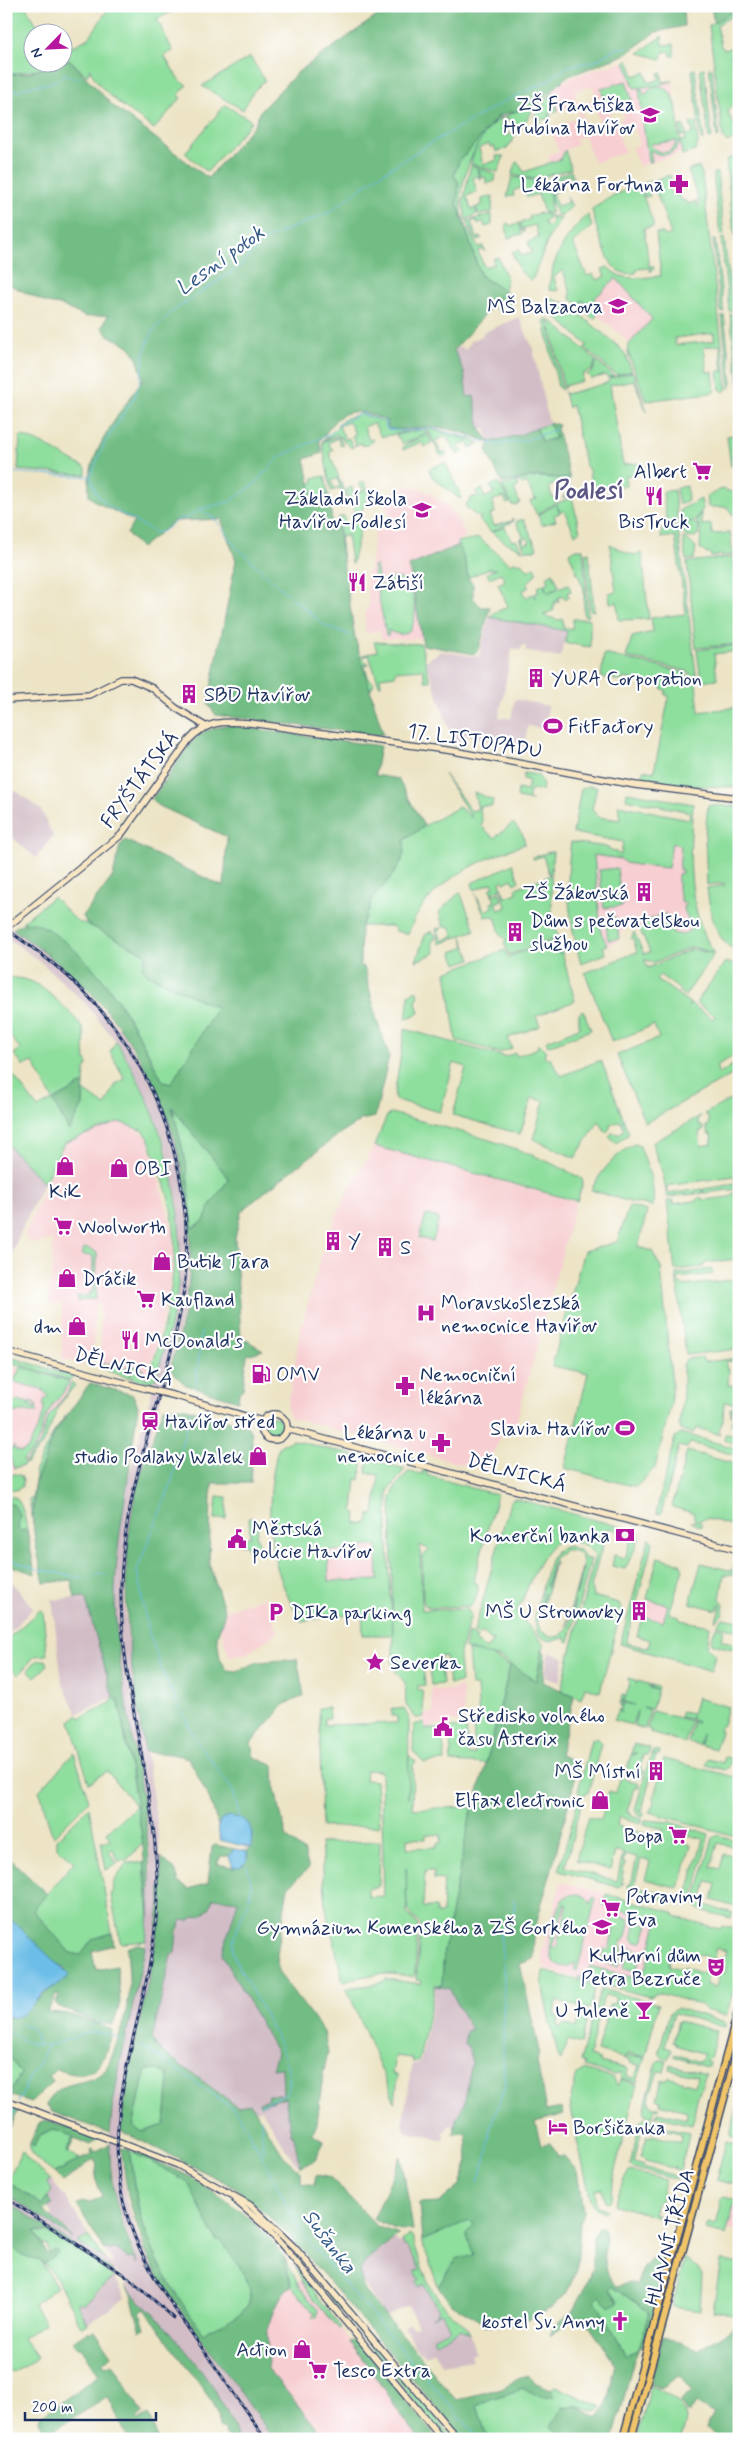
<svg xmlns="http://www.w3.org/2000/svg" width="745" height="2445" viewBox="0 0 745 2445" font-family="Mynerve,sans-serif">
  <rect width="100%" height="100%" fill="#fff"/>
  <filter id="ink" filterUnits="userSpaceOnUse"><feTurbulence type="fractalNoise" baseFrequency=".02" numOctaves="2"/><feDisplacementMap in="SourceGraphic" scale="10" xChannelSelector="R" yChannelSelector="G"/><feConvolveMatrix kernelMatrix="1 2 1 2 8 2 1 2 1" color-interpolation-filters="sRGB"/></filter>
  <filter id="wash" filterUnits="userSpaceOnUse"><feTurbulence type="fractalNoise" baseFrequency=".0096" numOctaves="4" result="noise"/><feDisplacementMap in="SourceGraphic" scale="20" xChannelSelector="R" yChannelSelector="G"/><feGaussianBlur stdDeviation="1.12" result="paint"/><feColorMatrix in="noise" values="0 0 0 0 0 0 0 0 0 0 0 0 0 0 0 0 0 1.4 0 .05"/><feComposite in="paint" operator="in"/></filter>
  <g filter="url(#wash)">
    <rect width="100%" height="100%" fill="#ece4c5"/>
    <g fill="#f7cfd2">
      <path d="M625 61 635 88 673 83 682 153 639 166 633 149 631 148 640 144 634 128 625 131 620 119 624 117 621 108 610 112 611 126 616 125 625 152 594 163 584 136 575 139 577 145 565 150 561 159 551 162 548 154 559 152 551 128 578 118 577 113 581 111 587 127 600 122 594 107 590 108 589 105 588 101 597 98 593 86 574 92 578 105 558 111 553 92 561 83 575 76Z"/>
      <path d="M616 278 652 319 630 343 597 315 595 298Z"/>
      <path d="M414 486 430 493 447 506 460 523 466 537 457 541 459 545 408 566 422 639H382L379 630 366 634 365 614 369 605 365 578 370 568 376 523 390 517 383 501 399 488Z"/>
      <path d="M667 842 686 844 687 888 698 935 666 948 651 927 628 928 620 934 618 941 607 946 601 932 594 855 660 865Z"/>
      <path d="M119 1122H123L147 1136 173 1232 174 1258 168 1295 155 1353 143 1382 101 1366 100 1304H95L93 1353 90 1360 82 1364 62 1359V1304H49V1281L52 1280 53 1239 32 1244 27 1239 25 1233 64 1143Z"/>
      <path d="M374 1146 576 1202 514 1431 502 1432 487 1471 290 1417 287 1409 300 1332 323 1249 341 1205Z"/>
      <path d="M6 1364 73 1384 55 1408 37 1450 21 1467 6 1471Z"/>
      <path d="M377 1545 378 1580 328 1582V1550L362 1551V1546Z"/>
      <path d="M264 1597 278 1632 246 1654 229 1656 220 1626 224 1611Z"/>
      <path d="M646 1599 668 1605 663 1622 642 1616Z"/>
      <path d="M456 1687H462L464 1722H449V1724L433 1725V1729H425L424 1714 433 1713 431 1689H436L437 1691 456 1689Z"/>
      <path d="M561 1882 606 1894 603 1904 658 1920 642 1980 589 1967 587 1976 582 1975 578 1978 544 1969 542 1952Z"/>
      <path d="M739 2204V2231L729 2229 726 2235 734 2205Z"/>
      <path d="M300 2279 371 2367 404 2420 420 2439H321L269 2378 267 2333 275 2308 283 2293Z"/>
    </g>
    <g fill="#d2bdc6">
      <path d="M519 317 533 349 549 423 519 435 490 442 485 429H480L474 396 467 398 464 372 454 350 462 346 464 350 468 348 467 346 471 344 470 341 483 336 482 333Z"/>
      <path d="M489 617 567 631 560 658 525 651 526 646 522 645 521 650 512 649 499 717 511 719 515 699 548 706 545 729 528 726 524 746 465 735 462 743 453 741 426 661 441 651 479 657Z"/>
      <path d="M6 789 18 792 41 810 53 836 36 858 6 832Z"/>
      <path d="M6 924 49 955 80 983 124 1035 147 1073 166 1115 178 1151 187 1196 191 1239 185 1305 137 1490 125 1580V1612L130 1655 157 1823 162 1879 159 1931 122 2112 120 2153 126 2199 136 2230 148 2259 170 2297 274 2439H237L234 2425 226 2410 198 2368 169 2330 131 2293 123 2278 6 2201V2194L72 2238 70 2233 49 2218 53 2215 48 2207 52 2204 48 2198 52 2191 46 2182 51 2180 66 2198 89 2236 79 2242 114 2265 104 2249 119 2251 137 2262 116 2201 110 2153V2129L120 2064 148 1930 151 1863 147 1824 119 1657 115 1613V1580L119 1532 126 1488 175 1304 180 1240 177 1198 168 1154 162 1134 138 1078 116 1041 84 1002 42 963 6 937Z"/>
      <path d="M6 1143 44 1183 23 1226 6 1268Z"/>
      <path d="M6 1575 33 1608 6 1636Z"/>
      <path d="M85 1597 113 1697 77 1714 62 1682 52 1600Z"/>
      <path d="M549 1652 564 1658 560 1682 547 1678 545 1674Z"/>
      <path d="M212 1898 239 1901 223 1953 277 2053 282 2068 283 2095 260 2102V2105L286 2096 291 2134 294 2137 300 2167 293 2160 261 2109 256 2111 250 2103 238 2107 174 2062 155 2047 152 2040 171 1953 182 1920 194 1917 210 1907Z"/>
      <path d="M436 1986 450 1989 471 2031 464 2044 467 2045 472 2062 464 2105 454 2126 450 2125 443 2134 445 2135 444 2140 406 2132 402 2124 413 2063 417 2064 421 2060Z"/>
      <path d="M410 2235 424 2274 435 2295 442 2306 468 2328 475 2352 470 2354 472 2360 442 2365 434 2351 426 2356 419 2352 413 2346 409 2332 404 2327 409 2323 414 2327 418 2326 408 2306 385 2316 360 2278 359 2271 370 2257 395 2238 399 2243Z"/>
      <path d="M115 2277 125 2298 88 2324 77 2304 81 2301 83 2303 95 2295 94 2293Z"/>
    </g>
    <g fill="#8ede9d" stroke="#54867e" fill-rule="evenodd">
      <path d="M6 6H25L42 32H32V62H62L47 68 6 75Z"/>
      <path d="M110 6H183L157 19 173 51 164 56 180 81 187 85 178 96 181 98 154 129C136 115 95 90 90 68L87 76 70 60 63 62V51L89 38Z"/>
      <path d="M739 8V12L717 25 721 47 726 50 735 45 737 48 730 54 739 69V102L728 109C728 120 739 126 739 138L726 142 723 137 709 25Z"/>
      <path d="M662 36 663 45 674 44V56H671V52L664 51 661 59 639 53Z"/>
      <path d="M250 57 265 80 253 92 243 110 202 86Z"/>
      <path d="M628 59 634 76 645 72 649 83 660 79 658 74 661 72 663 82 673 81 655 86C680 86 677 117 679 136L682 141 686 140 685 135 681 136 680 126 683 125 687 135 693 133 690 123 696 122 698 143 695 151 682 155 680 140C676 155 663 159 650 150L652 162H648L639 89H642L644 95 655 86 634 88 625 61ZM677 141C672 155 658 156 650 144Z"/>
      <path d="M709 67 712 68 719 137 717 138Z"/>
      <path d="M704 68 712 138 709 139 700 69Z"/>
      <path d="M695 69 704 140H701L692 70Z"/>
      <path d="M626 81 632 100 607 108 601 89Z"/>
      <path d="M553 92 558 111 549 114 551 118 540 120V123L536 125 534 115 537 114V111Z"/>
      <path d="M225 105 252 121 207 172 185 153Z"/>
      <path d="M521 109 533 110 521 128 517 124 514 125 511 119 508 120 506 116Z"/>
      <path d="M505 113C479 129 456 182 462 212 464 225 471 236 478 247L483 246 485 252 483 249 478 251 484 267 494 264 493 259 498 257 507 278 504 289C507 294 508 300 511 306L499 312 493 305 505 291 481 276 457 203 459 183 454 175 460 159 467 153 498 116Z"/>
      <path d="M505 116 506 121 505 117 499 120 505 136 516 132 515 126 519 130 508 148 496 152 494 146 490 147 489 144 479 148 483 165 497 160 496 156H504L498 172 471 164C473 148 490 121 505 116Z"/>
      <path d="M565 150 571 169 534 179 512 175 517 161 524 172 561 159Z"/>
      <path d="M739 154V178L736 180 739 184V273L726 160Z"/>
      <path d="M471 165 478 168 480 180 478 176 473 178 477 192 467 196 471 209 475 208 477 214 466 220 463 202Z"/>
      <path d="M699 167 702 174 722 345 704 347 707 372H713L715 391 710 393 646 401 627 350 630 343 652 319 616 278 595 298 597 315 594 319 588 314 584 301H581L585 310 570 298 571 294 563 270 554 277 558 291 549 290C551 260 565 238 585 216L588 215 592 226 573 243 587 276 593 274 596 280 605 277 602 269 608 267C621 283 643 277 661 276L656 233H663L665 236 671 234 655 189 648 191 650 196 645 197 641 184 670 175 672 183 668 185 672 196 679 194 682 201 684 200 689 204 696 201 698 206 700 205 688 170ZM714 333V341L675 345V338Z"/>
      <path d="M479 168 496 174 495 181 487 184 485 177 481 178Z"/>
      <path d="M571 171 574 180 572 181 570 175 559 178 563 189 552 193 557 206 567 203V197L572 206 563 215H557L551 201 550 178Z"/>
      <path d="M713 173H717L724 235H720Z"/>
      <path d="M512 177 533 180 536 188 549 185 551 213H544L538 194 527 197 523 187 513 191 514 196 507 197Z"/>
      <path d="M639 185 653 222V227L644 228 649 266H653L654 269 650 272 651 268 638 269 636 273C629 274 623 274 617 270 607 263 594 222 592 209L614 195Z"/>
      <path d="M493 196 492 212 479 215 476 207 482 205V199Z"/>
      <path d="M541 213 551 216 544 221 546 226 551 225 552 216 561 218 549 237 532 281 520 271 512 252 519 250 521 256 532 253 528 242 539 238 535 225 524 228V233L520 223 530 219 529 216Z"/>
      <path d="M492 214V225L485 227 483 221 478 224 476 220 471 222 477 238 481 237V239L476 241 467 221Z"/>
      <path d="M508 223 510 226 519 223 522 234 508 238 506 224Z"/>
      <path d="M724 238 733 310 729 311 721 239Z"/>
      <path d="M715 239 724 312H721L713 240Z"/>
      <path d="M548 298 568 304 620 348 626 355 632 371 616 375 585 348 587 345 554 315H549Z"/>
      <path d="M730 314H733L739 358V386Z"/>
      <path d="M724 315 732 382 730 389 722 316Z"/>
      <path d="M547 318 562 390 558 387 544 321Z"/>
      <path d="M549 319 596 360 592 370 583 374 582 381 564 386V389Z"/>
      <path d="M722 346 727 389 724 392 720 389 718 371H723L720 347Z"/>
      <path d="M597 361 614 376 607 378 606 375 591 379 587 375 593 371Z"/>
      <path d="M633 372 647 412 634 380 610 385 623 465 640 463 641 473 625 476 626 486 591 488 589 470 585 464 572 405 568 408 564 392 566 394 607 383 610 378Z"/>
      <path d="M361 414 385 422 387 429 403 431 419 429 381 437 374 423 364 427 369 440 373 439 374 441 363 446 361 443 354 446 356 443 352 436 355 434 349 422 339 426 345 439 349 438 353 447 351 448 337 434 322 441 336 429 338 424 347 418Z"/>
      <path d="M551 423 556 438 541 442 537 428Z"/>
      <path d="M427 428 472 440 479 444 470 448 468 441 458 446 463 452 458 455 446 436 435 441 441 453 445 452 446 455 443 457 440 455Z"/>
      <path d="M425 429 427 433 403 444 396 435Z"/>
      <path d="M428 434 432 442 425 447 421 442 403 450V446Z"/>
      <path d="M733 435 736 462 735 465 731 466 727 436Z"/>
      <path d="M22 436 43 444 80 465 86 468V475L18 470 20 437Z"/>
      <path d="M338 436 343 444 340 445 338 438 328 443 333 450 329 452 339 478 331 481 335 489 340 486 337 479H339L348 499 346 500 341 488 331 491 322 442Z"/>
      <path d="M443 463 446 464 461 496 460 499 432 477 429 469Z"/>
      <path d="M325 476 328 495 313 499 310 483 314 482 313 478Z"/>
      <path d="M539 477 568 479 572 495 562 498 565 495 559 482 549 487 552 497 559 500 537 515 530 501 537 499 534 498 527 483 522 485 518 480Z"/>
      <path d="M364 481 369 493 359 518 352 504 354 502 351 501 346 490 352 487 354 495 364 490 359 484Z"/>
      <path d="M517 481 518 487 514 489 520 503 513 506 502 486Z"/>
      <path d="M498 482 510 503 507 504 504 497 493 500 495 513 490 514 494 526 512 521 513 518 514 521 491 532 479 520 481 517 476 516 465 506 472 497 479 496 475 492 483 489 484 498 494 493 490 486Z"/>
      <path d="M687 486 688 500 679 505 676 488Z"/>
      <path d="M722 489 739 494V515H733L727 507H708L707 496Z"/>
      <path d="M674 490 678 524 667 525 663 492Z"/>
      <path d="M572 497 580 532 575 534 564 511 560 512 556 504Z"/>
      <path d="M701 499 703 509 695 520 681 525 680 510Z"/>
      <path d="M555 504 560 513 554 515 556 521 542 525 538 516Z"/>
      <path d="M355 512 362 522 352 564 350 563 351 562 347 535 340 538 343 562 338 518 344 516 346 525 356 520 351 514Z"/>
      <path d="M701 513 702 525 711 524 712 534 730 533 733 555 721 556 720 554 718 556 711 557 710 553 707 554 700 548 701 529 696 521Z"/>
      <path d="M520 520H524L537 548 535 550H525L521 541 523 540 525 544 530 542 527 537 520 540 523 536 516 522Z"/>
      <circle cx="691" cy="530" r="8"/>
      <path d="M505 527 512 541 516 540 523 550 505 542 492 532Z"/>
      <path d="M673 528 678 530 697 682 687 671 626 657 632 637 653 632 651 618 686 614 675 536 661 538 662 529Z"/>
      <path d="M479 538 510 564 514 562 523 564 528 570 535 567 537 572 528 583V588L523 590 526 598 532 594 535 598 534 594 539 592 537 588 543 584 547 592 544 584 549 582 547 577 553 573 559 586 548 593 568 584 571 591 567 593 569 597 564 599 563 596 558 598 559 602 555 601V605L553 606 554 610 543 615 558 620 563 619V628L572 629 573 619H590V647L565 643 567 631 489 617 493 613 508 607 498 584 505 581 501 573 489 578 487 573 497 569H487L468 578 466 565 457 542Z"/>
      <path d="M683 538H685L696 547 694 559 686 560Z"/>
      <path d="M610 544C621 549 630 558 642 553L649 619 619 620 617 602 610 603 609 593 616 592Z"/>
      <path d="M577 549H583L588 616H584V589L569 553Z"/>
      <path d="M589 552 594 611 590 610 585 553Z"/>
      <path d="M733 557 739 591V644L696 648 687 562Z"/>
      <path d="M376 565 380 587C417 546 432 657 388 630L389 635H386L373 566Z"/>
      <path d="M374 642 421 644 430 681H425L423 669 395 671 396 675 380 677 381 685H379L369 655 362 657 369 666 364 664 369 679 374 683 371 689H369L360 656 377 651Z"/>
      <path d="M739 645V651L714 654 717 679 701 681 697 650Z"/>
      <path d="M604 654 686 673 696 684 699 712 739 707V787L687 786 641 778 643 770 654 772 669 696 665 695 666 690 661 689V685L624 678 622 681 601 677Z"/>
      <path d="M524 773 538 775 543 784 542 791 531 789 528 798 532 801 518 798 517 796 518 789 527 791 529 781 523 779Z"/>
      <path d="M444 774 471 811 478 809 474 792 493 800 492 806H479L483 824 480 825 494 838 513 823 523 835 525 844C478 861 426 882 408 934L396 931 392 926H361L370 908 369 902 402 861 404 841 424 826 459 807 472 818Z"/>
      <path d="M588 786 597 787 592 809 598 817 620 820 618 805 689 819 690 812 626 799 627 792 693 804C689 855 686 908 714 953L692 947 653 963 644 959 648 968 692 949 714 954 685 996 680 992 679 989 660 975 656 979 690 1003 688 1007 691 1004 713 1019 715 1016 696 1003 725 962 739 966V1053L716 1066 719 1074 739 1061V1071L645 1123 617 1055 659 1038 654 1025 612 1042 585 973 637 952 633 938 631 939 634 932 644 954 650 952 640 930 643 921 666 914 673 933 683 935 691 929 683 906H686V903H682L678 889V874L682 873V870H679L681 846 672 843 668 868 637 865 625 863 621 859 594 855 601 932 607 945 603 947 606 954 581 963C569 922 565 885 571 842L606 847 621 855 623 842 573 833 581 789Z"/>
      <path d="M708 805 739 806V849L735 850 739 880V952C714 942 710 912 707 888L725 885 724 883 707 885 705 835Z"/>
      <path d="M550 852H553L551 874H549L543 856 533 859 532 857Z"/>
      <path d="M513 864 519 881 514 884 512 879 504 883 503 880 500 882 502 888 492 893 493 895 499 892 502 900 496 903 499 910 506 907 501 891H503L505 897 517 893 516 888 540 879 547 897 541 879 551 875 552 915 575 1001 536 1016 540 1026 508 1038 512 1048 500 1053 456 1040 446 972 505 950 508 957 554 940 560 955 554 938 509 955 504 943 506 939 501 936 496 919 491 916 485 917 475 893 485 911 493 907 491 903 495 901 490 889 494 887 492 883 474 890 472 883Z"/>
      <path d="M617 868 622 906 604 908 599 870Z"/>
      <path d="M460 892 475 930 440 944 436 929 442 928 438 931 442 941 454 936 450 926 444 928 439 912Z"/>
      <path d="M53 897 78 922 87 924 146 954 142 968 147 974 217 1008 171 1084 163 1082C135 1028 109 971 56 937 44 929 36 923 22 922Z"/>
      <path d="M616 917 619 939 608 940 605 919Z"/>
      <path d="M432 931 436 936 432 943 435 953 416 961 425 935Z"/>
      <path d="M462 937 471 959 457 964 452 952 465 947Z"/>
      <path d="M7 977C14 978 22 978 30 981 42 985 79 1018 83 1030 87 1041 81 1054 88 1064L85 1070 84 1083 53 1101 69 1131 83 1105 84 1091 105 1106 116 1084 125 1079 110 1052 116 1041C163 1115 187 1199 178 1286 174 1318 164 1348 156 1379H153L152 1382 136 1380 126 1368 128 1365 142 1368 144 1377 148 1378C163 1337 178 1272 174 1229 172 1198 158 1167 148 1137L143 1131 119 1122 64 1143 44 1183 6 1143V1074L10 1071 38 1108 53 1100 33 1062 23 1066 14 1054 20 1049 6 1031Z"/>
      <path d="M416 990 419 995 416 1002 419 1013 406 1019 409 995Z"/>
      <path d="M583 1010 591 1030 548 1046 546 1042 549 1038 550 1040 579 1028V1014Z"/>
      <path d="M405 1029 505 1057 515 1053 517 1056 538 1048 537 1045H541L546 1052 544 1054 547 1059 550 1057 561 1076 601 1060 629 1134 616 1143 609 1136 612 1133 619 1134 624 1130 621 1121 610 1125V1128L606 1133 599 1121 575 1158 533 1139 544 1101 532 1098 520 1134 453 1115 466 1067 454 1063 440 1112 396 1100 394 1096Z"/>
      <path d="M739 1095V1189L704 1193 703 1189 735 1184 734 1176 667 1186V1194L702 1189 703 1193 667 1197 663 1175 652 1143 702 1115 698 1119 699 1126H702L704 1130 699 1132 701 1146 712 1144 711 1134H708L706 1126 709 1125 708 1116 704 1114Z"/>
      <path d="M172 1106 229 1179 211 1204 204 1221 192 1228 186 1163Z"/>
      <path d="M391 1113C457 1131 523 1145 582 1179L583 1183 577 1201 374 1146 387 1116Z"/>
      <path d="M634 1144 640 1146C646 1165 656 1185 653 1206L630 1202 591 1190C601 1171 615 1155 634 1144Z"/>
      <path d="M739 1192V1262L737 1259 705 1263 703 1267 675 1270 667 1201 674 1200 672 1204 695 1201 700 1197 704 1200 730 1197 733 1193Z"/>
      <path d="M629 1206 647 1211 638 1247 652 1251 661 1268 672 1386 671 1404 655 1468 636 1487 565 1468 588 1373 552 1366 584 1251 617 1242Z"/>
      <path d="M426 1215 439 1218 433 1241 419 1238Z"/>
      <path d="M84 1248 93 1250 97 1253 96 1299 78 1301 77 1296H89V1292H93V1256L82 1255Z"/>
      <path d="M712 1269 713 1274 678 1278V1283L683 1286 739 1279V1349L686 1355 676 1274Z"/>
      <path d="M6 1356 73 1376 70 1380 6 1361Z"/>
      <path d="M702 1357 704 1362 739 1358V1362L726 1361V1369H729L728 1385 738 1386 737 1397 734 1398 737 1399 736 1410 731 1411V1417L730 1408H733L734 1403 724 1402 723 1420 718 1433 721 1435 697 1428 693 1433 681 1430 679 1425 683 1394V1365L686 1359Z"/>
      <path d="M114 1361H118L133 1379 108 1371 101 1364H113Z"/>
      <path d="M21 1367 69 1381C65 1394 55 1400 49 1411 38 1430 43 1444 23 1460L24 1465 14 1468 8 1453 14 1446V1449L21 1452 28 1449C32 1437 48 1414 43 1402L48 1396 42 1389 13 1382Z"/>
      <path d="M71 1382 75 1385 57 1408 58 1409 42 1445 26 1464 25 1462 39 1445 48 1418 68 1392Z"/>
      <path d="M18 1400 22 1402H28V1406L30 1401 35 1403 30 1407 35 1408 36 1404 37 1412H10L11 1403Z"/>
      <path d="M65 1416 55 1432 34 1486 35 1495 32 1502 33 1523 29 1499 32 1498 36 1475 34 1472 54 1432Z"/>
      <path d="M733 1417 739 1418V1440L735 1439 731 1443 724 1439 725 1434 734 1435 735 1425H731Z"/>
      <circle cx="273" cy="1427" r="10"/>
      <path d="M681 1433 739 1449V1456L695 1444 690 1443 687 1448 679 1446 661 1514 656 1513 675 1437Z"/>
      <path d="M293 1440 363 1458 360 1480 356 1479 353 1510 357 1514 356 1524 368 1523 369 1515H374L379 1475 366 1473 369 1459 405 1469 388 1491 387 1527 393 1635 391 1498 396 1486 408 1472 423 1474 422 1470 428 1472 426 1475 497 1495 473 1583H477C480 1590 476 1602 470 1606L430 1608 426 1606 423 1601 422 1556 430 1550 420 1545 422 1610 465 1609 468 1610 471 1615 459 1656 461 1682 449 1684 446 1656 440 1657 443 1684 431 1685 429 1663 423 1664 425 1685 418 1686V1690H422L424 1717 416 1718 406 1705 405 1683 393 1668V1635H363L362 1612 301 1621C267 1565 264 1514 277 1452L281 1445ZM363 1546H377L378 1580 329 1581 328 1550 362 1552Z"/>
      <path d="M687 1451 739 1465V1528L707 1518 698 1521 702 1524 701 1527 691 1522 697 1521 694 1519V1513L672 1507Z"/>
      <circle cx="15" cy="1482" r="8"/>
      <path d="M12 1496C22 1499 25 1518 27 1529L21 1531 18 1529 6 1504V1499Z"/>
      <path d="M217 1496 227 1497 226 1519H215Z"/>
      <path d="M514 1498 625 1528 626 1533 608 1528 604 1534 605 1536 591 1587 593 1596 619 1603 622 1607 600 1692 585 1687 581 1699 561 1690 595 1555 586 1546 563 1537C538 1552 529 1587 517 1612L544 1645 536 1681 500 1658 464 1648 468 1633 477 1637 475 1641 486 1649 493 1641 482 1632 480 1635 474 1632 510 1502Z"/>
      <path d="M249 1517 256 1518 259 1522 256 1536 261 1547 247 1549V1545L240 1544 241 1538 250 1537Z"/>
      <path d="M637 1533H640L638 1541 635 1543 637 1545 625 1569 612 1566 614 1555 625 1558 631 1540 634 1542Z"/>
      <path d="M649 1539 653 1541 626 1643 648 1648 650 1640 637 1636 642 1616 663 1622 668 1605 647 1599 658 1557 680 1563 683 1569 669 1614 679 1617 680 1620 710 1626 707 1647 715 1655 711 1671 620 1644Z"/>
      <path d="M568 1546 579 1550 586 1559H591L569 1642 565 1640V1637C554 1643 544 1642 537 1632L534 1617 550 1560 557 1550ZM565 1550C593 1548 581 1580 576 1595L582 1568 566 1626 575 1601C571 1616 570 1639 550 1637L540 1630 537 1621 544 1593 540 1618 555 1562 546 1587 554 1558Z"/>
      <path d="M735 1562 739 1563 738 1574 724 1575 720 1599 724 1603 723 1614 715 1622 721 1605H719L717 1610 690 1603 701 1563 732 1571Z"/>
      <path d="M40 1610 43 1612 47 1655 35 1656 18 1675 6 1663V1640Z"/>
      <path d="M723 1618 739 1621V1631L717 1625Z"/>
      <path d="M716 1627 724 1629 721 1640 735 1644 739 1633V1651L713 1644 711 1640Z"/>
      <path d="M468 1650 487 1654 510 1666 486 1764 451 1762 450 1728 466 1727 468 1755 475 1754 473 1722 479 1721 477 1686H471Z"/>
      <path d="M46 1660 48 1665 35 1677 28 1670 36 1661Z"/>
      <path d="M628 1678 635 1680 636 1684 638 1681 648 1684 649 1688 656 1690 650 1687V1685L658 1687 652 1709 643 1707 650 1710 645 1729 634 1726 637 1711 632 1725 614 1720 619 1709 621 1713 620 1702H623L622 1707 624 1703 634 1705 624 1702 625 1697 623 1702 621 1701 622 1695 626 1696 629 1682Z"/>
      <path d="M113 1697 119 1702 143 1843 125 1862 122 1859 119 1863 113 1849 109 1851 117 1864 106 1870 101 1841 103 1843 110 1839 107 1832 136 1806 107 1771 89 1783 70 1721 78 1715 80 1718 112 1702Z"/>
      <path d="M697 1698 711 1702 710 1704 711 1702 728 1707 723 1725 719 1728 721 1732 715 1749 700 1745 702 1734 699 1745 688 1742 693 1721 697 1722 691 1720V1716L690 1719 680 1717 681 1712 692 1714Z"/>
      <path d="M328 1707 329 1718H324V1725L397 1723V1716H392V1708L404 1709 409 1718 408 1799 409 1755 416 1762 413 1765 412 1809 473 1807 444 1950 442 1985H435L419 2060 413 2062 412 2058 395 2056 392 2074 398 2075 395 2102 347 1989C357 1984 378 1988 386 1979L421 1984 422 1981 416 1980 421 1924C399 1910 409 1890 406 1868L407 1913 418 1925 415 1974 413 1977C389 1972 369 1973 345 1982L343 1981 326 1908 321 1843 380 1841 379 1886 367 1889 369 1897 384 1896 381 1771 366 1770 365 1780 376 1781 379 1826 322 1827 319 1708ZM426 1834 441 1835V1843H437L436 1847 407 1848V1838L426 1839ZM425 1871H434V1879L444 1880 442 1913H436V1907H423Z"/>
      <path d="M652 1711 691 1721 685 1743 650 1733 651 1730 647 1729Z"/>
      <path d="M424 1722 425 1729H442L445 1761 424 1763 413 1751 414 1725Z"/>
      <path d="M597 1738 601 1744 588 1793 581 1796 578 1791 591 1740Z"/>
      <path d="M634 1744 650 1748 648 1755H643L640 1769 644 1771 641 1778 625 1775 631 1755 637 1753 631 1754Z"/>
      <path d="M654 1751H660L659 1755H651L656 1756 642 1810H638L644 1813 643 1817 637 1814 635 1810 650 1758Z"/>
      <path d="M74 1753 89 1801 54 1836C49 1832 44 1801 39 1791Z"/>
      <path d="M725 1757 732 1758 729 1767 725 1770 706 1765 708 1759 723 1763Z"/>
      <path d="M664 1759 739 1778V1837L649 1812 655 1803 654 1796Z"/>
      <path d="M621 1777 638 1783 639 1788H634L627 1812 631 1813V1816L642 1819 641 1823 620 1817 617 1826 661 1838 664 1829 644 1824 645 1820 671 1822 709 1834 692 1903 688 1906 629 1890 628 1884H631L637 1857 625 1854 623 1862 625 1863 621 1882 624 1883 618 1887 559 1871 577 1804 581 1805 565 1867 617 1881 623 1853 615 1852 610 1870 576 1860 588 1817 601 1820 609 1791 615 1793ZM677 1832 703 1839 686 1899 634 1886 641 1859 650 1862 645 1879 679 1888 691 1845 675 1840Z"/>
      <path d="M89 1807 112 1933 93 1939 81 1955 70 1953 33 1910 74 1862 57 1848V1839Z"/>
      <path d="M718 1835 739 1841V1848L718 1843 711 1867 720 1869 724 1854 739 1857V1908L712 1900 716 1884 707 1882 701 1904 733 1913 731 1918 699 1910 694 1904 713 1838Z"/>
      <path d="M127 1863H144L149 1916 146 1941 123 1943 120 1941 111 1895 114 1890 113 1883Z"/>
      <path d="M578 1894 586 1897 591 1904 593 1897 596 1898 577 1971 574 1970 576 1963C536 1982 552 1917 561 1902 564 1896 572 1894 578 1894ZM565 1903 567 1907 558 1942 556 1948 552 1947Z"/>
      <path d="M606 1894 672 1912 677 1917 720 1929 722 1926 739 1930V1972L726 2016 705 2010 700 2004 657 1993 650 1997 577 1978 582 1975 587 1976 590 1966 642 1980 658 1920 603 1905ZM675 1947 689 1950 688 1953 709 1957V1959L713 1960 716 1948 726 1951 722 1966 726 1967 724 1973 720 1972 716 1987 706 1985 709 1973H701L684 1967 683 1969 670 1966 669 1962 672 1949Z"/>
      <path d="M613 1915 630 1919 626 1937 621 1943 623 1949 618 1966 601 1962 604 1948 609 1949 614 1930 609 1929Z"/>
      <path d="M636 1921 649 1925 643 1942H635L632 1938Z"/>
      <path d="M632 1948 640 1952 637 1971 624 1968 628 1951Z"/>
      <path d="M543 1971 592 1984 595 1988 591 2007 588 2009 557 2001 555 2016 559 2017 557 2025 559 2028 565 2024 576 2028 581 2011 588 2015 581 2044 567 2040 561 2061 559 2059C555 2039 539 1988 543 1971Z"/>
      <path d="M601 1989 659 2004 645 2056 627 2054 623 2058 597 2051 610 2004H614L616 1998 606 1995 603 1999 589 2056 600 2059V2062L628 2069 627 2076 635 2078 639 2065 629 2063V2060L624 2059 625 2056 645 2057 637 2082 620 2078 621 2072 614 2075 583 2067 584 2063 580 2061Z"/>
      <path d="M677 2008 725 2022V2027L674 2013 665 2046 671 2048 668 2059 663 2058 659 2051 670 2012Z"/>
      <path d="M678 2021 717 2031 710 2058 705 2061 709 2063 708 2068 673 2056 674 2054 700 2062 704 2054 676 2045 677 2043 673 2041Z"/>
      <path d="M6 2052 21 2073 9 2095 6 2094Z"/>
      <path d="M660 2060 667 2061 664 2072 658 2071 650 2093 649 2104 655 2107H659V2109L655 2108 652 2117 646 2115 644 2111 656 2064Z"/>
      <path d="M671 2065 706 2074 698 2095 692 2125 657 2116 654 2117 658 2112 686 2119 687 2111 660 2104 661 2101 657 2099 662 2080H667L668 2077 694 2085 698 2076 670 2069Z"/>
      <path d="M148 2070H159L169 2075 165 2125 141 2132 133 2128 145 2072Z"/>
      <path d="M583 2070 614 2078 616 2084 618 2085 620 2079 637 2084 612 2182 611 2200 609 2203 605 2202 601 2188 595 2189 597 2205 607 2210 605 2212 596 2208 591 2200 575 2131 578 2130 575 2129 570 2102 577 2074Z"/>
      <path d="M739 2100V2138L737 2136 736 2138 730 2136Z"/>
      <path d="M645 2118 655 2120 654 2125 690 2132 680 2170 674 2169 675 2166 673 2168 645 2161V2158L641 2157 647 2137 651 2138 652 2135 680 2143 681 2133 654 2127 653 2132 642 2129 634 2162 644 2165 643 2167 673 2175V2177H678L677 2180 633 2168 630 2165 640 2122Z"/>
      <path d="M53 2130 74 2136 66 2152 80 2160 54 2173C44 2165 28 2156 30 2143L34 2147 39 2135Z"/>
      <path d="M726 2142 736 2144 739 2147V2151L735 2150 733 2156 739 2158V2186L716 2180Z"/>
      <path d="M129 2150 188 2181 216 2240 221 2241C232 2258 263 2290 244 2310 235 2320 215 2326 203 2333 172 2291 146 2248 136 2196 133 2181 132 2166 129 2150Z"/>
      <path d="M22 2151 27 2159 51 2180 47 2182 52 2191 42 2205 14 2185 6 2183Z"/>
      <path d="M630 2171 665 2180 661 2201 656 2204 653 2213 663 2216 667 2204 663 2218 615 2205C616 2199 624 2176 630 2171Z"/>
      <path d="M724 2196 739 2200V2204L734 2205 726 2235 706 2230 708 2223 716 2225 721 2206 719 2204 720 2199Z"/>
      <path d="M469 2220 474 2224V2256L456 2260 438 2286 422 2241Z"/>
      <path d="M35 2230 43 2233 46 2231 90 2258 110 2275 115 2277 94 2293 95 2295 83 2304 81 2302 77 2304 88 2324 83 2327 80 2325 57 2279 44 2264 58 2253 50 2254 47 2245 44 2246Z"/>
      <path d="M409 2235 412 2236C419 2260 426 2283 441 2303 449 2314 466 2322 470 2334L461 2329 435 2342 433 2338 450 2329 442 2312 432 2317 439 2312 424 2284 419 2287 416 2282 420 2280 415 2272 420 2269 407 2245 405 2247 402 2241Z"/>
      <path d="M89 2236 105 2260 78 2242Z"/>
      <path d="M6 2240 22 2256 39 2259 57 2287 34 2304 45 2323 23 2338 37 2358 13 2373 10 2371 6 2373Z"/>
      <path d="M284 2257 300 2287 318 2310 316 2318 312 2317 315 2314 292 2287Z"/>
      <path d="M685 2258 697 2268 702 2275 700 2311 672 2307Z"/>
      <path d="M721 2260 739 2264V2315L713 2311Z"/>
      <path d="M294 2264 340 2326 341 2328 339 2329 306 2289Z"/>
      <path d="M316 2276 454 2439H446L314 2278Z"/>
      <path d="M612 2286 649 2312 639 2349 626 2355 595 2300 600 2295 618 2301 609 2289Z"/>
      <path d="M555 2386 602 2407 596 2412 578 2406 563 2407 551 2426 562 2439H493L485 2432 477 2405C492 2397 507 2395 523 2388L542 2397H554L551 2389Z"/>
      <path d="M651 2386C664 2392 684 2401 686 2419 686 2425 682 2433 681 2439H637Z"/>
    </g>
    <g fill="#72bd84" stroke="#467671" fill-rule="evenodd">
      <path d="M391 6H683L684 26 656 32 624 55 566 77 536 106 498 116 467 153 460 159 454 175 459 183 457 203 481 276 505 291 454 350 464 372 467 397 474 396 480 429 490 442 519 435 537 428 542 442 556 438 549 423 559 425 557 429 570 479 537 476 502 483 487 452 490 442C470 435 448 426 427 427 413 428 402 431 388 428L387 421C368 413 348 404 332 424 327 430 325 437 319 440L322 453 305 459 313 498 329 495 332 522 337 524 355 638 383 734 374 735 216 715 208 704 236 560 221 519 174 521 141 548 127 534 134 521 96 502 89 496C84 453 122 413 143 378 139 365 137 350 124 343 114 338 108 338 102 327L108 315 86 317 60 305 47 303 6 283V75L29 73 70 60 112 105 208 178 255 124 260 111 298 72Z"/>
      <path d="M711 6H739V8L714 23Z"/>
      <path d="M459 545 466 565 468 578 473 584V598L481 607H490L480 646 475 654 423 645 409 566Z"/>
      <path d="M226 725 380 746 375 775 398 779 424 826 404 840C409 864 383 885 370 902V908L361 926 360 965 364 967 377 1020 389 1056 375 1117 360 1120 358 1123 342 1132 267 1190 241 1212 235 1238 241 1337 263 1350 247 1355 243 1389 239 1392 238 1401 186 1385 170 1370C177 1343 185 1316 188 1289 200 1183 165 1072 92 994 68 969 40 949 13 929 31 916 44 926 60 938 110 975 135 1029 163 1082L171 1084 217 1008 147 974 142 968 146 954 87 924 83 916 113 876 120 846 125 840 224 887 227 837 157 805 152 799 193 740 205 731ZM172 1107 229 1179 211 1204 204 1221 193 1228 186 1163Z"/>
      <path d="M84 1083 83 1105 69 1131 53 1101Z"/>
      <path d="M90 1383 133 1395 138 1406C134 1432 131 1459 127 1485 120 1532 112 1577 116 1624 123 1722 156 1817 149 1916L142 1835 119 1702 113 1697 85 1597 75 1598 71 1580 44 1583C40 1562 34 1541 33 1521 32 1508 35 1498 34 1486L55 1432Z"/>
      <path d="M182 1407 247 1426 252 1433 251 1483H213L211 1495 209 1564 225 1612 217 1637 220 1659 227 1670 237 1671 258 1662 297 1659 304 1696 285 1704 251 1743 254 1757 274 1766 275 1790 287 1838 304 1852 309 1868 288 1887 277 1954 278 1972 324 2032 328 2052 323 2074 317 2123 312 2134 324 2142 314 2161 300 2167 294 2137 291 2134 285 2097 260 2105 259 2102 267 2100 268 2095H283L282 2068 272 2069 277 2053 222 1954 238 1901 213 1898 210 1907 203 1915 194 1917 189 1921 182 1920 177 1931 175 1953 171 1954 152 2040 155 2042 156 2047 238 2107 250 2103 285 2158 301 2172V2183L314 2185 316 2175 331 2178 378 2227 399 2234 370 2257 359 2271 364 2290 456 2400 502 2388 520 2378 529 2376 536 2383 551 2389 554 2397H542L523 2388C507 2395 492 2397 477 2405L485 2432 493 2439H463L293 2239 257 2206 233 2186 121 2131C128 2037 165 1954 161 1857L175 1870 179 1883 189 1889 208 1883 212 1847 215 1845 234 1849 229 1856H221L217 1864 233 1867 244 1865 248 1856 247 1851 251 1848 252 1834 221 1819 218 1826 212 1805 189 1758 171 1754 145 1752C130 1663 116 1581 136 1492 143 1464 154 1436 163 1408ZM148 2070H159L169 2075 165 2125 142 2132 133 2127 145 2072Z"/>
      <path d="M7 1503 14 1505 20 1515 18 1529 21 1531 27 1529 35 1574 6 1564Z"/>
      <path d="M542 1649 545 1653 543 1682 574 1696 560 1755 579 1763C570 1798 561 1833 552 1868 544 1899 532 1926 533 1959L520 1964 539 2051 537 2062 546 2111 562 2108 564 2114 535 2122 541 2145 550 2143 558 2156H564L577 2171 583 2211 580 2222 577 2270 566 2294 552 2308 514 2325H483L481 2321 450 2303 438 2286 456 2260 474 2255 466 2234 474 2224 469 2220 422 2241 419 2203 440 2202 460 2185 468 2161 466 2133 454 2134 456 2119 464 2105 472 2062 467 2045 464 2044 467 2030H471L450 1989 436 1986 442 1985 444 1950 470 1816 485 1770 510 1666 512 1665 536 1681Z"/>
      <path d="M6 1855 47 1894 33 1910 70 1953 81 1955 93 1939 112 1933 114 1945 92 1951 96 1970 117 1966 120 2002 113 2025 97 2023 58 2006 55 2003 59 1997 57 1994 47 2012 69 2014 113 2030C103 2065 96 2084 56 2069L49 2076 53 2081 32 2102 9 2095 21 2073 6 2052V2014L10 2018C33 2011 45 1988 67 1978L65 1969 53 1961 6 1915Z"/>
      <path d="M138 1944 145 1946 144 1953 120 2064 112 2111 110 2133 52 2112 47 2105C54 2078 87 2088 104 2071 113 2062 128 2009 129 1995 130 1980 128 1963 127 1948Z"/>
      <path d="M6 2104 19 2109 6 2136Z"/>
      <path d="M44 2120 50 2121 99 2138 90 2145 74 2138 68 2153 66 2152 73 2136 53 2130 39 2135 34 2147 30 2143 39 2124Z"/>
      <path d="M110 2144C109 2186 121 2226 138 2264L133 2258H128L119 2251 104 2249 77 2205 84 2201 88 2203 100 2198 102 2195 95 2178 97 2165 94 2159 63 2182 54 2173 92 2154 91 2150 93 2149 95 2152Z"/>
      <path d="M121 2148 129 2150C132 2166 133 2181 136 2196 146 2248 172 2291 203 2333 215 2326 234 2320 244 2310 263 2290 232 2258 221 2241L216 2240 187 2181 134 2153 136 2152 191 2177 236 2207 266 2234 284 2257 292 2286 283 2293 275 2308 267 2333 268 2369 326 2439H274L160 2281 145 2250 128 2196Z"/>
      <path d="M401 2156 413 2230C400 2231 385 2227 374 2218Z"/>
      <path d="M6 2183 14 2185 42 2205 48 2198 52 2204 44 2210C52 2222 66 2227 73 2239L6 2194Z"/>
      <path d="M6 2201 112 2270V2272H109L90 2258 47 2231H35L46 2252 50 2254 56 2250 58 2253 44 2264 40 2260 22 2256 6 2240Z"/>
      <path d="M600 2226 605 2231C605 2251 601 2276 619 2287 626 2282 629 2280 636 2285L643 2269 653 2257H660L663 2250 669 2245 670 2248 649 2335 635 2356 613 2439H562L551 2426 563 2407 578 2406 597 2418 606 2406 616 2364 585 2320 573 2317 550 2336 553 2327 572 2312 584 2291 593 2265V2237ZM612 2286 649 2312 639 2349 626 2355 595 2300 600 2295 610 2307 618 2302 609 2289Z"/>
      <path d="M126 2286C135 2298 146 2306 156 2316 178 2338 235 2410 237 2439H228L224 2434 225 2430 219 2427 218 2413 213 2403 145 2309 140 2312 145 2329 141 2332 131 2295Z"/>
      <path d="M739 2319V2429L730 2439H724L722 2434 718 2438 706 2428 714 2414 696 2403 689 2414 681 2403 682 2400 692 2392 680 2375 661 2388 650 2384 663 2336 698 2350 731 2330Z"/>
      <path d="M89 2330 90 2332 94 2330 111 2355 103 2363 106 2366 112 2363 143 2414 137 2419 139 2421 148 2415 149 2417 158 2439H128L108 2397 47 2434 39 2421 40 2417 99 2375 82 2348 76 2346 73 2341Z"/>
      <path d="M356 2339 438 2439 418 2438C393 2407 375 2372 349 2342Z"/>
    </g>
    <g fill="#6cbde7" stroke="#4476a2">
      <path d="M229 1816 240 1818 249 1824 252 1834 251 1848 220 1840 218 1826 221 1819Z"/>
      <path d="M234 1849 247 1851V1861L240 1867H233L229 1856Z"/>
      <path d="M6 1915 69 1975 67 1978 44 1993 23 2014 13 2019 6 2014Z"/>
    </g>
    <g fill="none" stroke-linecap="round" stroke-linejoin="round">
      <g stroke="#6cbde7" stroke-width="1">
        <path d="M6 87 19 91C34 81 51 89 64 74L79 79 81 77"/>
        <path d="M6 472 90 477 105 442 134 398 140 382 145 350 152 332 170 313 239 267 266 239 330 212 373 179 429 144 509 99 548 81 568 66 595 61 615 49 627 47"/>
        <path d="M91 478 96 493 108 506 156 533 162 532 180 518 185 519 200 509 229 502 254 485 279 457 332 433 341 423 361 413 386 422 387 429 403 431 432 428 497 445 526 440 557 429"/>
        <path d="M201 510 215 519 231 541 267 576 325 626 350 635"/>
        <path d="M196 1384 201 1332"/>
        <path d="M191 1411 170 1487 137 1570 147 1627 165 1679 195 1738 233 1791 240 1819"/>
        <path d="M6 1558 37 1569 82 1578 107 1573"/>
        <path d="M246 1863C248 1871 252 1881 251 1889 249 1906 228 1940 233 1954 242 1979 305 2071 286 2093L260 2105"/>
        <path d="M21 2023 34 2030 38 2044"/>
        <path d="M6 2030C16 2035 27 2045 38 2045 70 2048 84 2019 121 2040"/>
        <path d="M140 2045 233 2108 240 2116 303 2235 479 2439"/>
        <path d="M18 2103 29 2078 49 2045"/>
        <path d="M261 2118 263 2155"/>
        <path d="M6 2129 17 2107"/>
        <path d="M478 2182 488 2150 490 2128 505 2086 503 2057 504 1978 500 1931 515 1915 514 1899"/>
      </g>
    </g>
  </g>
  <g filter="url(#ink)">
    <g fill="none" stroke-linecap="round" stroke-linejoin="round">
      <g stroke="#3a4a6d" stroke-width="8">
        <g id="secondary">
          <path d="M6 700 89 695 121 679H131L152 688 176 708 205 726"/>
          <path d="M6 928 121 835 189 740C207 720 225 721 250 723L453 751 635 785 739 798"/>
          <path d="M6 1351 147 1389"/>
          <path d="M176 1396 262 1421"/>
          <circle cx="274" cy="1427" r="13"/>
          <path d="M287 1429 739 1550"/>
          <path d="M6 2100 178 2165 250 2205 295 2248 458 2439"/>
          <path d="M235 2200 265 2226 288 2252 442 2439"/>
        </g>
      </g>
      <g stroke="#3a4a6d" stroke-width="9">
        <g id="primary">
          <path d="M623 2439 739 2008"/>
          <path d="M631 2439 739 2044"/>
        </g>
      </g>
      <use href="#secondary" stroke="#f9e7c3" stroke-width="5.5"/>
      <use href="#primary" stroke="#f0c469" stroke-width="6"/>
      <g stroke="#1b2f5e" stroke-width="3">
        <g id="rail">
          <path d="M6 929C35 949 64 970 88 996 169 1082 204 1207 178 1323 158 1410 123 1495 121 1586 119 1698 165 1806 156 1919 148 2014 101 2105 123 2201 136 2256 168 2300 200 2345 222 2376 243 2407 265 2439"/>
          <path d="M6 2198 129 2278 174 2318"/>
        </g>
      </g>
      <use href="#rail" stroke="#fff" stroke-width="1" stroke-dasharray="4" stroke-linecap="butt"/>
      <g stroke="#3a4a6d" stroke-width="8" stroke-linecap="butt">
        <path id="secondary-bridge" d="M147 1389 176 1396"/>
      </g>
      <use href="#secondary-bridge" stroke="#f9e7c3" stroke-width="5.5"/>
    </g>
  </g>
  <defs>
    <g id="school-bare" transform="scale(1.5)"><path d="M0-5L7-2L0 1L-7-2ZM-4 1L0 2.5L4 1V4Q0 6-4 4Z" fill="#b5179e" stroke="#fff" stroke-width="2.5" paint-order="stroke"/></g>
    <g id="pharmacy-bare" transform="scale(1.5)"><path d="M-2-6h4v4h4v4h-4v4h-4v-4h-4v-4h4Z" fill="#b5179e" stroke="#fff" stroke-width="2.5" paint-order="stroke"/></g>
    <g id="supermarket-bare" transform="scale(1.5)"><path d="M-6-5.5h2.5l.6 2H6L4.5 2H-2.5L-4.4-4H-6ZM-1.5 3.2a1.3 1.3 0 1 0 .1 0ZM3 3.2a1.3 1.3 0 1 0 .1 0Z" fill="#b5179e" stroke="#fff" stroke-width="2.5" paint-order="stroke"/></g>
    <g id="restaurant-bare" transform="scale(1.5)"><path d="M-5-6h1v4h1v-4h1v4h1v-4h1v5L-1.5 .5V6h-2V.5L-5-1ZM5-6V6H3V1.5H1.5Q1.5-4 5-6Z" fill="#b5179e" stroke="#fff" stroke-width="2.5" paint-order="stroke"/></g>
    <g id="building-bare" transform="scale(1.5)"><path d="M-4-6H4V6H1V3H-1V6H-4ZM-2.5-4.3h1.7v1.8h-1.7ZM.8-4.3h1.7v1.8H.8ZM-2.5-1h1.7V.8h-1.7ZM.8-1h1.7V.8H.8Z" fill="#b5179e" stroke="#fff" stroke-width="2.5" paint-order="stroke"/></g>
    <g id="stadium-bare" transform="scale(1.5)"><path d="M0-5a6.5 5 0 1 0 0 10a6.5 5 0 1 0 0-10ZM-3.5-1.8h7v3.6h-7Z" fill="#b5179e" stroke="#fff" stroke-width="2.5" paint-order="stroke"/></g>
    <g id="shop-bare" transform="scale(1.5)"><path d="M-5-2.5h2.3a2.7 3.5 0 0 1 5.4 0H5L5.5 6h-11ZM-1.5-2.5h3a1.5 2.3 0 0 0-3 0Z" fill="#b5179e" stroke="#fff" stroke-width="2.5" paint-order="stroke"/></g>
    <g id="hospital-bare" transform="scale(1.5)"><path d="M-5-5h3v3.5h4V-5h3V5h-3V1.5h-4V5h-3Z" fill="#b5179e" stroke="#fff" stroke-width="2.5" paint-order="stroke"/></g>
    <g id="fuel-bare" transform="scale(1.5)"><path d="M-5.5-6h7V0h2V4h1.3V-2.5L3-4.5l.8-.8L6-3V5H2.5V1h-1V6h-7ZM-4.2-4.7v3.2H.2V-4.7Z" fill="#b5179e" stroke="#fff" stroke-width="2.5" paint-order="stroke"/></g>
    <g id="station-bare" transform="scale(1.5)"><path d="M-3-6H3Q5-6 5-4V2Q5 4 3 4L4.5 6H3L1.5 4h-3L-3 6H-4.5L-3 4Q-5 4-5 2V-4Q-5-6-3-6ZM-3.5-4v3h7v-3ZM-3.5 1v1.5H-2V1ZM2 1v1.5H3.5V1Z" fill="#b5179e" stroke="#fff" stroke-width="2.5" paint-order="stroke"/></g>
    <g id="bank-bare" transform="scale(1.5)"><path d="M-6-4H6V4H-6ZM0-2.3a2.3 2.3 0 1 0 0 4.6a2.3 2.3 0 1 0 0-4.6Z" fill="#b5179e" stroke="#fff" stroke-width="2.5" paint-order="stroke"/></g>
    <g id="civic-bare" transform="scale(1.5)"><path d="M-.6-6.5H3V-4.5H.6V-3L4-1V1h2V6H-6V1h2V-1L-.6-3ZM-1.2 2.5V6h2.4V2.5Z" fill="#b5179e" stroke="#fff" stroke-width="2.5" paint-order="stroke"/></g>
    <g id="parking-bare" transform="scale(1.5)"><path d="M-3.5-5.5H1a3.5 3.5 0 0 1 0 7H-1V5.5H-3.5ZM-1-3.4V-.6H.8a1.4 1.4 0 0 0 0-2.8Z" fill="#b5179e" stroke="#fff" stroke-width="2.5" paint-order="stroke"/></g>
    <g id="sight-bare" transform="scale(1.5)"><path d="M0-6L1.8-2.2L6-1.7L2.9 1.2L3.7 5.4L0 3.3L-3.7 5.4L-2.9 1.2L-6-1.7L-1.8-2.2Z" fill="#b5179e" stroke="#fff" stroke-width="2.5" paint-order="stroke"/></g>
    <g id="theatre-bare" transform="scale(1.5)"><path d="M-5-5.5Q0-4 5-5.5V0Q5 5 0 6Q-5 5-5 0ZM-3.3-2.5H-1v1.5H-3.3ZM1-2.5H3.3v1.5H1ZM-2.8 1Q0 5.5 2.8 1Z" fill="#b5179e" stroke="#fff" stroke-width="2.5" paint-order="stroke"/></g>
    <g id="bar-bare" transform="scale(1.5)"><path d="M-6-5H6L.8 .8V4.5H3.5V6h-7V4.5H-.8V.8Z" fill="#b5179e" stroke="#fff" stroke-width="2.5" paint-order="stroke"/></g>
    <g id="hotel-bare" transform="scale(1.5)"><path d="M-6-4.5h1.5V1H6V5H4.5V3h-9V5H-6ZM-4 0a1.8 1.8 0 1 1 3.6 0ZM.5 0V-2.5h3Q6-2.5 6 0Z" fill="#b5179e" stroke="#fff" stroke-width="2.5" paint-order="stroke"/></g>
    <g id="church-bare" transform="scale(1.5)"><path d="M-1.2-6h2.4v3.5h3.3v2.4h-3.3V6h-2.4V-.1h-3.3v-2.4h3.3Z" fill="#b5179e" stroke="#fff" stroke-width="2.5" paint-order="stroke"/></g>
  </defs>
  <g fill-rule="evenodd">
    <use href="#school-bare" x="650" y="115"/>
    <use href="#pharmacy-bare" x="679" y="184"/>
    <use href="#school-bare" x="618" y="306"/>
    <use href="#supermarket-bare" x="702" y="471"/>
    <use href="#restaurant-bare" x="654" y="496"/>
    <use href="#school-bare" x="422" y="510"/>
    <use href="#restaurant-bare" x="357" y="582"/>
    <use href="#building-bare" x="536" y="678"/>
    <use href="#building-bare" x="189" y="694"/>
    <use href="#stadium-bare" x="553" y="726"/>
    <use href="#building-bare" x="644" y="892"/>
    <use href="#building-bare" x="515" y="932"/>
    <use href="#shop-bare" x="65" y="1166"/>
    <use href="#shop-bare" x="119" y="1168"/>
    <use href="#supermarket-bare" x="63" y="1226"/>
    <use href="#building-bare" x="333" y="1241"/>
    <use href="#building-bare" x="385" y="1247"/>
    <use href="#shop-bare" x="162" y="1261"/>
    <use href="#shop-bare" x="67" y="1278"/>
    <use href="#supermarket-bare" x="146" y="1299"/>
    <use href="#hospital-bare" x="426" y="1313"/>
    <use href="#shop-bare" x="77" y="1326"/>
    <use href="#restaurant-bare" x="130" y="1340"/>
    <use href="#fuel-bare" x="261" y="1374"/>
    <use href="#pharmacy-bare" x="405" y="1386"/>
    <use href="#station-bare" x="150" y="1421"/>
    <use href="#stadium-bare" x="625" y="1428"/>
    <use href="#pharmacy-bare" x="441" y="1443"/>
    <use href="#shop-bare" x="258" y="1456"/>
    <use href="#bank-bare" x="625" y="1535"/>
    <use href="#civic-bare" x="237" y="1539"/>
    <use href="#building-bare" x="639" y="1611"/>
    <use href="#parking-bare" x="276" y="1612"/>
    <use href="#sight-bare" x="375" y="1662"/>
    <use href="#civic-bare" x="443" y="1727"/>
    <use href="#building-bare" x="656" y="1771"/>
    <use href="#shop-bare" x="600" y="1800"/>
    <use href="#supermarket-bare" x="678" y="1835"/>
    <use href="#supermarket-bare" x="611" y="1908"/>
    <use href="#school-bare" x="602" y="1927"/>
    <use href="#theatre-bare" x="716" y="1967"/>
    <use href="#bar-bare" x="644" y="2010"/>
    <use href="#hotel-bare" x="558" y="2127"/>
    <use href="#church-bare" x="620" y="2321"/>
    <use href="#shop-bare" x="302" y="2349"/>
    <use href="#supermarket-bare" x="318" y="2370"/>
  </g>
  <g text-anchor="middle" stroke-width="4.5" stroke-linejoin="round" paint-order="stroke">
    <g font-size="20" fill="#1b2f5e" stroke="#fff" text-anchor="start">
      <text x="635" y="111" text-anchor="end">ZŠ Františka<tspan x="635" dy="23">Hrubína Havířov</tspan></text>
      <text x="664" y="191" text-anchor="end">Lékárna Fortuna</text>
      <text x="603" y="313" text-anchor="end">MŠ Balzacova</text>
      <text x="687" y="478" text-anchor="end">Albert</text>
      <text x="407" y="505" text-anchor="end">Základní škola<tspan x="407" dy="23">Havířov-Podlesí</tspan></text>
      <text x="654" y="528" text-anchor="middle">BisTruck</text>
      <text x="372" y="589">Zátiší</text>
      <text x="551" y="685">YURA Corporation</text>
      <text x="204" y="701">SBD Havířov</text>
      <text x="568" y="733">FitFactory</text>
      <text x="629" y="899" text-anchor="end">ZŠ Žákovská</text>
      <text x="530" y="927">Dům s pečovatelskou<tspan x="530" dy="23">službou</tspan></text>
      <text x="134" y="1175">OBI</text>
      <text x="65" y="1198" text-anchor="middle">KiK</text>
      <text x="78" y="1233">Woolworth</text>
      <text x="348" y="1248">Y</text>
      <text x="400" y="1254">S</text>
      <text x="177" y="1268">Butik Tara</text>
      <text x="82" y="1285">Dráčik</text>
      <text x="161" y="1306">Kaufland</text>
      <text x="441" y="1309">Moravskoslezská<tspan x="441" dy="23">nemocnice Havířov</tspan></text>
      <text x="62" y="1333" text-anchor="end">dm</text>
      <text x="145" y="1347">McDonald's</text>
      <text x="276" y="1381">OMV</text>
      <text x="420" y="1381">Nemocniční<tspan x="420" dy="23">lékárna</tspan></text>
      <text x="165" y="1428">Havířov střed</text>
      <text x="610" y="1435" text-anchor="end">Slavia Havířov</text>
      <text x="426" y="1439" text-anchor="end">Lékárna u<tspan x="426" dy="23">nemocnice</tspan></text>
      <text x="243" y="1463" text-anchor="end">studio Podlahy Walek</text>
      <text x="252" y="1535">Městská<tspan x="252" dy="23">policie Havířov</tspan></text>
      <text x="610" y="1542" text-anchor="end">Komerční banka</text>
      <text x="624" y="1618" text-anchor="end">MŠ U Stromovky</text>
      <text x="291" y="1619">DIKa parking</text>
      <text x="390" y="1669">Severka</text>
      <text x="458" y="1722">Středisko volného<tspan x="458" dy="23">času Asterix</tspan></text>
      <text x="641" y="1778" text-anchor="end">MŠ Místní</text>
      <text x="585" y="1807" text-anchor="end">Elfax electronic</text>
      <text x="663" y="1842" text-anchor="end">Bopa</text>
      <text x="626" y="1903">Potraviny<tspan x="626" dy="23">Eva</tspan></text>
      <text x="587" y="1934" text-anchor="end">Gymnázium Komenského a ZŠ Gorkého</text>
      <text x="701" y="1962" text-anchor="end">Kulturní dům<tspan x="701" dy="23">Petra Bezruče</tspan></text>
      <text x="629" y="2017" text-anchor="end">U tuleně</text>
      <text x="573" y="2134">Boršičanka</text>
      <text x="605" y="2328" text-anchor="end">kostel Sv. Anny</text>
      <text x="287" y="2356" text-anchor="end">Action</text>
      <text x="333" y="2377">Tesco Extra</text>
    </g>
    <g font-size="20" fill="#1b2f5e" stroke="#fff">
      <text transform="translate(475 740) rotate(9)" y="7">17. LISTOPADU</text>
      <text transform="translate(139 779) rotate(-53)" y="7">FRYŠTÁTSKÁ</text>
      <text transform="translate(124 1366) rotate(15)" y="7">DĚLNICKÁ</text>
      <text transform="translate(517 1472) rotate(15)" y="7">DĚLNICKÁ</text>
      <text transform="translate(669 2237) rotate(-75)" y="7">HLAVNÍ TŘÍDA</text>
    </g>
    <g font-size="21" font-style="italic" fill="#335a87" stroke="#fff">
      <text transform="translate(220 260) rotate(-36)" y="7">Lesní potok</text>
      <text transform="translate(330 2241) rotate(53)" y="7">Sušanka</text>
    </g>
    <g font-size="25" font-weight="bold" fill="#5c5884" stroke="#fff">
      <text x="589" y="498">Podlesí</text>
    </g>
  </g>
  <rect width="745" height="2445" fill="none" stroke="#fff" stroke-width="25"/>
  <g transform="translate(48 48) rotate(246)"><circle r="24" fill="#ffffff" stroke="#a4acbf"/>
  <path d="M0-4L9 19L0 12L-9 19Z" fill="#b5179e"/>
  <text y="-8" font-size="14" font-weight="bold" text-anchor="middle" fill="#1b2f5e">N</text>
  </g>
  <path d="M25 2412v8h131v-8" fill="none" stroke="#1b2f5e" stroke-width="2.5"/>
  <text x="32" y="2412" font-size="15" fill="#1b2f5e" stroke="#ffffff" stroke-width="4" paint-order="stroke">200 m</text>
</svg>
